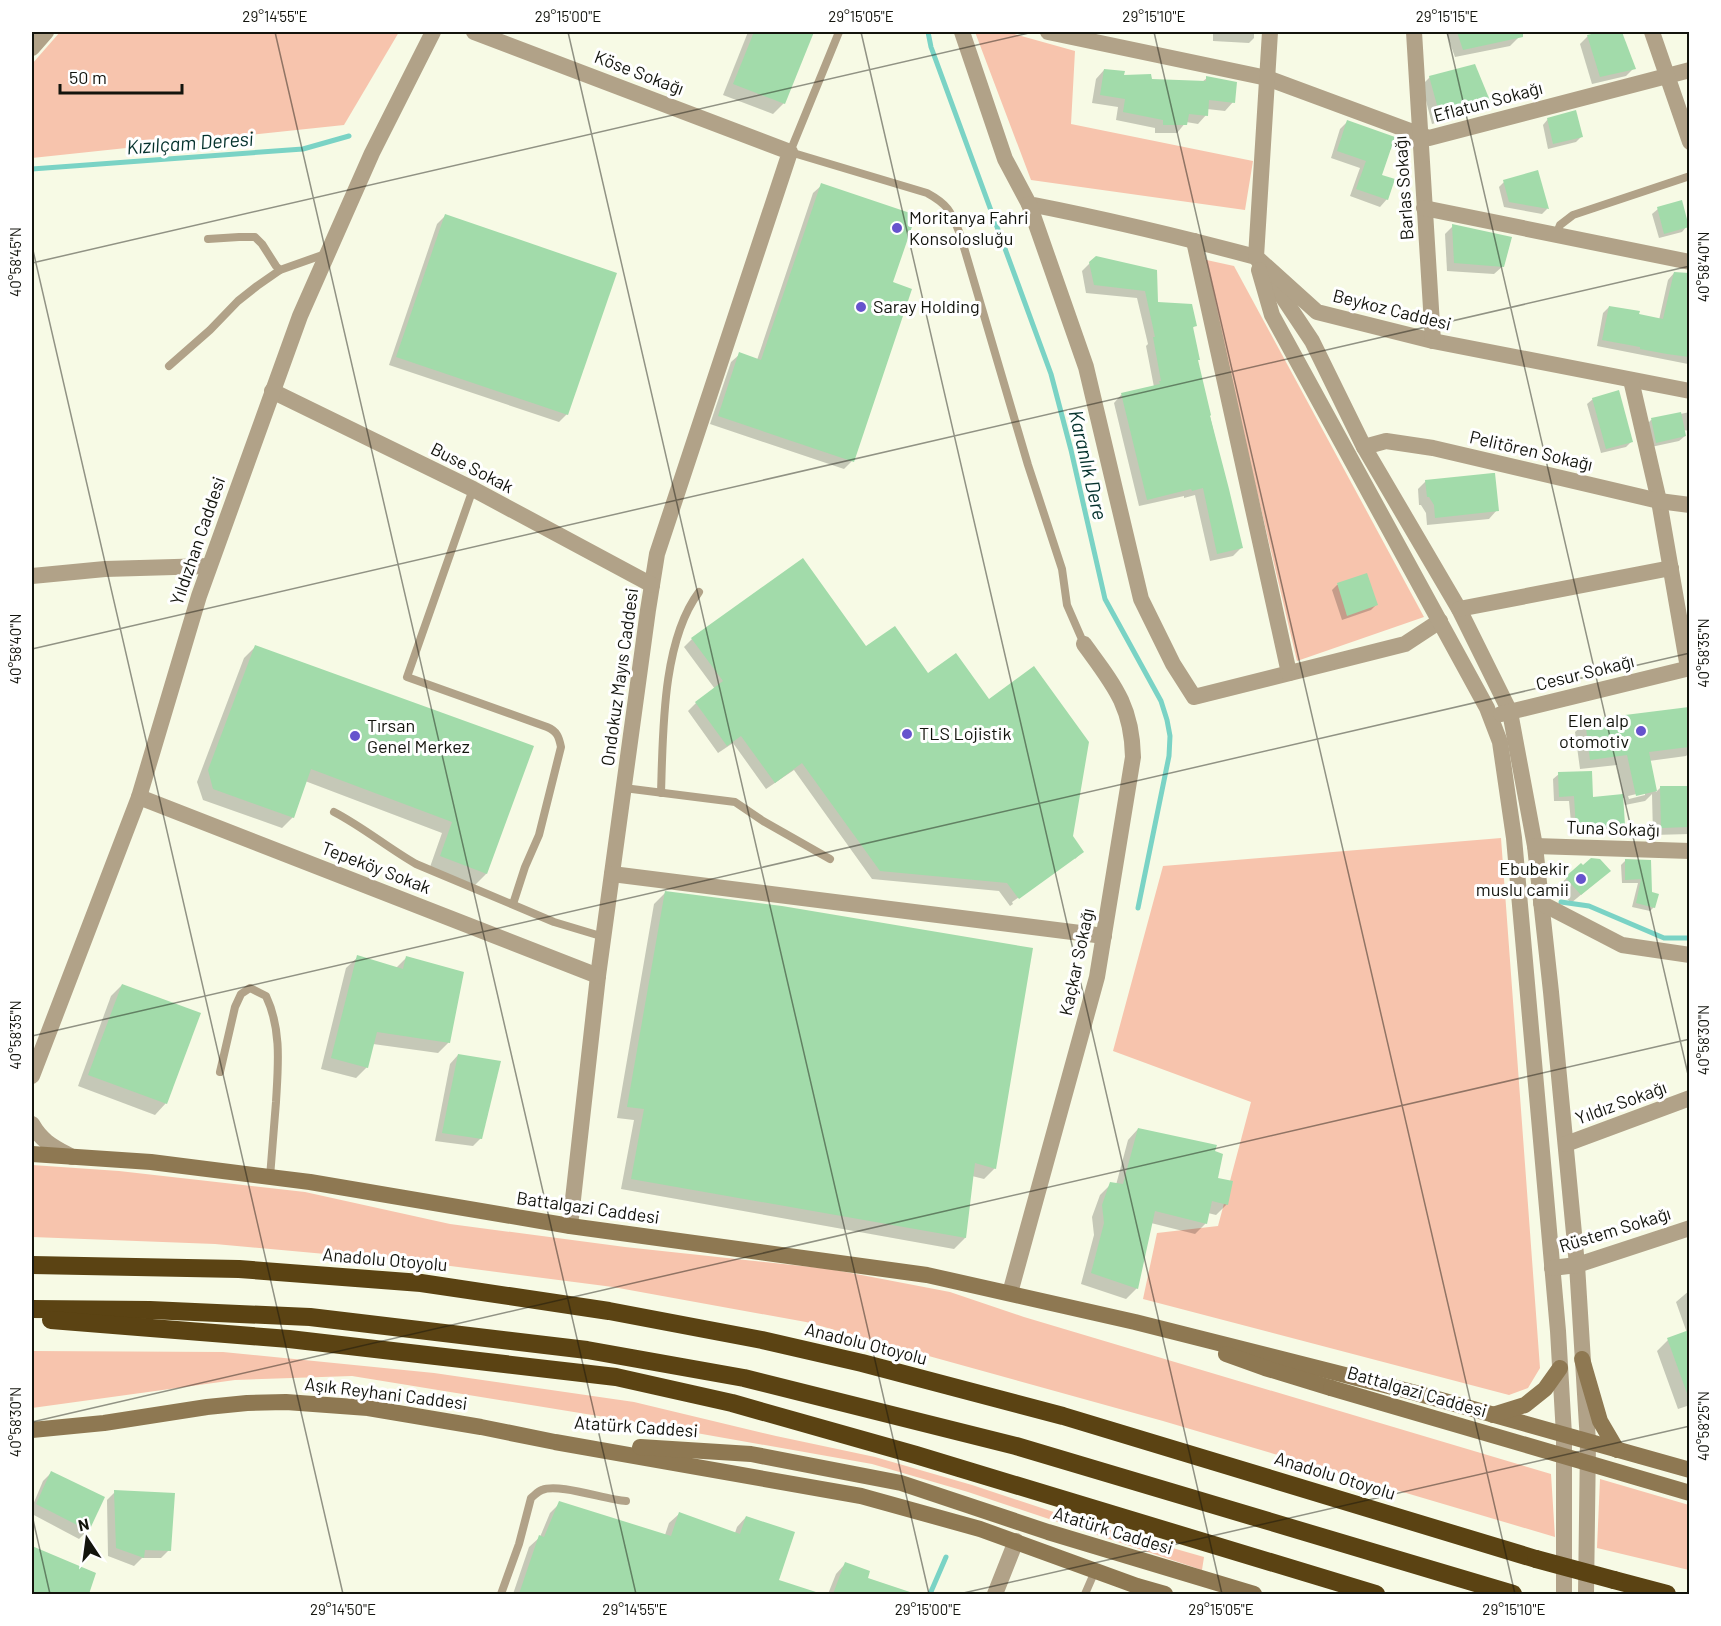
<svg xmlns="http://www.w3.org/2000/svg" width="1721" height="1626" viewBox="0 0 1721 1626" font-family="Barlow,sans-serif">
  <rect width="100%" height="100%" fill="#f7fae5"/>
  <g fill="#f7c4ad">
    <path d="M60 32H399L344 125 32 158V64Z"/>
    <path d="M975 32H1007L1075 51 1071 124 1253 161 1245 210 1031 180Z"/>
    <path d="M1202 259 1234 266 1424 617 1297 661Z"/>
    <path d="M1501 838 1540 1368 1528 1388 1509 1395 1143 1299 1157 1233 1218 1226 1251 1102 1113 1051 1163 866Z"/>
    <path d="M32 1165 119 1171 305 1192 450 1224 625 1247 830 1269 950 1292 1024 1317 1551 1474 1555 1537 1163 1421 806 1322 613 1287 435 1264 215 1244 32 1237Z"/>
    <path d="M32 1351 223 1352 434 1373 634 1402 776 1436 875 1457 972 1485 1099 1527 1204 1557 1202 1570 968 1492 872 1464 623 1420 352 1376 235 1380 32 1408Z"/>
    <path d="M1600 1479 1689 1505V1570L1597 1548Z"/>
  </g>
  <g fill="#0003" fill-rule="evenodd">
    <path d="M748 32H813L784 103 773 114 723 95Z"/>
    <path d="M1213 32H1254V38L1249 43 1213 41Z"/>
    <path d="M1446 32H1516L1518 38 1510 46 1455 57Z"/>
    <path d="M1605 32H1621L1634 68 1626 76 1592 84 1580 44 1588 36Z"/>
    <path d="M1104 70 1122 76 1150 81 1202 82 1207 78 1233 102 1225 111 1207 109 1206 115 1198 124 1186 122 1177 133H1155V128L1116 120 1118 107 1092 103 1096 79Z"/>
    <path d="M1430 77 1489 103 1481 111 1432 124 1422 85Z"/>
    <path d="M1548 119 1581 137 1576 142 1548 149 1543 125Z"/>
    <path d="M1347 122 1380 176 1387 199 1380 207 1350 196 1360 168 1331 158 1340 129Z"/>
    <path d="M1537 172 1547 209 1542 214 1504 207 1499 187 1504 182Z"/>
    <path d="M822 185 891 283 852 461 844 469 710 424 731 362 740 354 757 360 813 193Z"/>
    <path d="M1658 209 1687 226 1682 232 1659 238 1652 214Z"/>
    <path d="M445 216 567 414 559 422 389 365 437 224Z"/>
    <path d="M1453 226 1503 266 1494 274 1447 271 1445 234Z"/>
    <path d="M1090 263 1156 271V304L1195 325 1192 329 1197 361 1241 548 1233 556 1210 561 1195 495 1184 498V496L1139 506 1114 403 1121 395 1154 387 1146 346 1148 344 1137 298 1086 293 1082 271Z"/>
    <path d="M1674 273 1690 275 1688 364 1597 346 1603 313 1609 307 1659 320 1668 280Z"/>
    <path d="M1593 399 1631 442 1626 447 1601 453 1587 404Z"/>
    <path d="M1690 412V431L1683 430 1685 436 1679 441 1651 447 1646 425 1651 420Z"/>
    <path d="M1426 481 1497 510 1489 519 1427 525 1426 513 1421 505H1419L1418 489Z"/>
    <path d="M1366 575 1376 605 1371 610 1342 620 1332 590 1337 585Z"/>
    <path d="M692 639 866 648 928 675 1071 837 1082 852 1075 859V857L1012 902 1013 904 1010 906 999 891 872 879 794 770 766 789 733 743 718 753 688 711 696 703 715 689 684 647Z"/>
    <path d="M255 647 532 747 486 874 475 885 430 867 442 833 305 781 293 817 282 828 203 800 197 782 244 658Z"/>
    <path d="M1690 709V752L1686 756 1649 761 1656 792 1660 788 1690 787V834L1653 835 1652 794 1645 801 1625 805 1624 798H1622L1624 824 1619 829 1572 833 1569 801H1554L1553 779 1559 774 1592 799 1623 796 1617 765 1580 769 1575 732 1586 722ZM1645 792V795L1629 799 1628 796Z"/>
    <path d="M1625 861 1649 862 1650 893 1654 907 1650 911 1632 907 1638 883H1622L1621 865Z"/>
    <path d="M1581 865 1600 879 1571 903 1557 887Z"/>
    <path d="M665 893 995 1168 984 1179 972 1176 965 1238 954 1249 621 1189 634 1120 617 1118 654 904Z"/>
    <path d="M358 957 396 968 407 957 449 1042 438 1053 373 1044 367 1067 356 1078 321 1069 346 968Z"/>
    <path d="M122 985 166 1103 155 1115 78 1086 111 996Z"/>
    <path d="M458 1055 481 1138 473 1146 435 1141 450 1064Z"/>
    <path d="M1138 1129 1214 1152 1216 1179 1227 1204 1216 1215 1208 1213 1206 1223 1195 1234 1151 1223 1137 1288 1126 1299 1081 1284 1094 1235 1092 1217 1100 1195 1111 1184 1116 1185 1128 1140Z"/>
    <path d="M1690 1290V1405L1678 1409 1657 1351 1668 1340 1687 1333 1676 1302Z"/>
    <path d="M51 1473 103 1498 87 1531 79 1539 32 1514V1507L43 1481Z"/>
    <path d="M115 1492 169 1550 161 1558H142L134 1566 108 1556 107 1500Z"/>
    <path d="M560 1503 665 1535 669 1523 679 1514 735 1533 737 1527 746 1517 777 1581 817 1594H513L529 1547 540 1537 550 1513Z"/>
    <path d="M32 1548 95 1573 87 1594H32Z"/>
    <path d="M845 1564 866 1579 899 1590 898 1594H828L836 1574Z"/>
  </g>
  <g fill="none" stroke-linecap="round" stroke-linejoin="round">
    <g stroke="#7ad3c5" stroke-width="5">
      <path d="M928 32 931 47 1051 374 1071 450 1105 599 1161 701 1167 720 1170 736 1169 756 1138 908"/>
      <path d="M32 169 303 149 349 136"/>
      <path d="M1561 902 1589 906 1664 938H1690"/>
      <path d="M930 1594 946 1557"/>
    </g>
  </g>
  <g fill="#a2dbaa">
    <path d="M754 32H814L785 104 733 84Z"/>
    <path d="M1457 32H1523V37L1463 50Z"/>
    <path d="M1600 32H1622L1636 69 1600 77 1587 35Z"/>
    <path d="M1475 64 1491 103 1440 116 1429 76Z"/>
    <path d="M1104 69 1125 71 1124 75 1151 74 1152 79 1206 81V76L1237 82 1235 103 1209 100 1208 116 1189 114 1187 125H1163V120L1123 112 1125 99 1100 95Z"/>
    <path d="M1576 110 1583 137 1553 144 1547 118Z"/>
    <path d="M1347 120 1395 137 1382 175 1395 179 1388 200 1356 189 1366 161 1337 151Z"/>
    <path d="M1538 170 1549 209 1509 202 1503 180Z"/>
    <path d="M821 183 916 215 893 282 912 289 854 462 718 416 739 352 761 360Z"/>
    <path d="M1682 200 1689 227 1664 234 1657 207Z"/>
    <path d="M445 214 617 273 568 415 396 357Z"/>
    <path d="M1452 224 1512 237 1504 267 1454 263Z"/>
    <path d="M1096 256 1157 270 1158 302 1192 304 1197 326 1193 327 1200 360H1198L1211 415 1210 416 1229 489 1243 548 1217 554 1203 488 1192 491 1191 489 1147 500 1121 393 1160 384 1159 381H1161L1153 337H1155L1145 291 1094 285 1089 262Z"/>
    <path d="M1674 272 1689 273V357L1667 354 1640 349V347L1602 340 1609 306 1640 311 1639 314 1663 319Z"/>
    <path d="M1619 390 1633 442 1606 449 1592 398Z"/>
    <path d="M1681 412 1686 436 1656 443 1651 418Z"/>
    <path d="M1493 473H1495L1499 511 1435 518 1434 505 1429 497H1427L1425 480Z"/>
    <path d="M803 558 866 646 895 626 928 673 956 653 989 699 1034 666 1089 742 1073 836 1084 852 1019 899 1007 883 880 871 802 763 775 783 741 736 727 746 695 702 723 681 691 638Z"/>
    <path d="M1367 573 1378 605 1347 616 1337 583Z"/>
    <path d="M255 645 534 746 487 874 440 856 452 822 311 769 294 818 213 789 208 770Z"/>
    <path d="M1689 707V747L1649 752 1657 791 1636 796 1627 755 1590 760 1585 720Z"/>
    <path d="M1592 771 1593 797 1623 794 1625 825 1576 829 1574 796 1559 797 1558 772Z"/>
    <path d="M1660 786H1689V827L1661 828Z"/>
    <path d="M1591 858 1600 859 1611 871 1581 895 1565 877 1581 863 1583 865Z"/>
    <path d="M1625 859 1651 860 1652 892 1659 894 1655 908 1636 903 1641 879 1625 880Z"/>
    <path d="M665 891 782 906 1033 948 996 1169 975 1163 966 1238 631 1179 644 1109 627 1107Z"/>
    <path d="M357 955 403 969 406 956 464 972 450 1043 377 1032 368 1068 331 1058Z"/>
    <path d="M122 984 201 1013 167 1104 88 1075Z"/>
    <path d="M458 1054 501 1061 482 1139 442 1133Z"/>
    <path d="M1138 1128 1217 1145 1215 1151 1223 1154 1218 1178 1233 1181 1228 1205 1212 1201 1207 1224 1155 1211 1138 1289 1091 1273 1104 1223 1102 1205 1110 1182 1123 1184Z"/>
    <path d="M1689 1330V1396H1688L1667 1338Z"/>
    <path d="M51 1471 105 1497 89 1531 36 1504Z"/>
    <path d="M114 1490 175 1493 171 1551 145 1550 144 1558 116 1548Z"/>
    <path d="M559 1501 671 1536 679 1512 740 1534 746 1516 795 1532 779 1580 816 1592 815 1594H519L539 1535 544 1537Z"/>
    <path d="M32 1546 96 1573 89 1594H32Z"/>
    <path d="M845 1562 870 1571 868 1578 910 1592V1594H833Z"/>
  </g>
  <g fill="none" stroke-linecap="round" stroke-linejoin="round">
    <g stroke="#b1a288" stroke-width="8">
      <path d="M839 32 790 152 927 193C949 205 951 212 960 234L1028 465 1062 569 1067 605 1084 644"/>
      <path d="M1556 235 1560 225 1573 215 1690 176"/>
      <path d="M208 239 239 237H255L262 244 276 266 280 270"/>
      <path d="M169 366 210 330 238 301 257 286 280 270 328 253"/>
      <path d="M473 489 407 677 547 727C557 731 559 737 561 747L539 835 525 867 513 904"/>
      <path d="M624 788 735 802 763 821 830 859"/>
      <path d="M661 793C663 733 662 641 699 592"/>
      <path d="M334 812C363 827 388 848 416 864L554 922 604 937"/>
      <path d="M220 1072 235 1007 241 994 250 988 266 996C282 1030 278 1066 276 1102 274 1127 272 1152 270 1177"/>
      <path d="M501 1594 519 1544 531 1498C534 1496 538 1491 542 1490 559 1483 606 1500 626 1501"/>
      <path d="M1085 1594 1095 1571"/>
    </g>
    <g stroke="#b1a288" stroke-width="16">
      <path d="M474 32 790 152 657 554 648 610 598 976 570 1226"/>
      <path d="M962 32 1005 159 1029 204C1106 219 1181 237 1256 257L1312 341 1364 447 1459 609 1510 712 1535 846 1551 992 1577 1265 1588 1442 1586 1594"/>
      <path d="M1048 32 1267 78 1429 138 1690 70"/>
      <path d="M1270 32 1256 257 1317 312 1433 341 1690 391"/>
      <path d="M1414 32 1433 341"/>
      <path d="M1652 32 1690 142"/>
      <path d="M32 48 46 32"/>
      <path d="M1029 204 1086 367 1141 599 1173 664 1194 697 1405 644 1440 621"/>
      <path d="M1424 208 1690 262"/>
      <path d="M1194 241 1289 673"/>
      <path d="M1259 270 1272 315 1487 708 1500 742 1514 838 1558 1331 1564 1435V1594"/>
      <path d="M1631 380 1659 501 1688 668"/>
      <path d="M272 391 473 489 652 585"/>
      <path d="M1364 447 1386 441 1433 448 1659 501 1690 505"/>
      <path d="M32 576 105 569 209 566"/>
      <path d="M1459 609 1671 568"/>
      <path d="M1501 714 1690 668"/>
      <path d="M139 797 598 976"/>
      <path d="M1535 846 1690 851"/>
      <path d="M612 874 1104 936"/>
      <path d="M1541 903 1622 945 1690 955"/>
      <path d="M32 1076 139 797 199 596 300 316 372 153 433 32"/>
      <path d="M32 1124C42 1142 54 1147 72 1157"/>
      <path d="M1566 1144 1690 1098"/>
      <path d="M1552 1268 1577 1265 1690 1228"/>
      <path d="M1010 1293 1097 977 1133 757C1132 705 1113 684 1084 644"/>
      <path d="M995 1594 1016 1541"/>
    </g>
    <g stroke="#8e7852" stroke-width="16">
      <path d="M32 1154 151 1162 310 1182 570 1226 927 1275 1135 1322 1416 1393 1690 1470"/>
      <path d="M1226 1354 1265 1368 1331 1388"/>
      <path d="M1582 1359 1600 1421 1617 1450"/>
      <path d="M1493 1415 1525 1405 1545 1389 1560 1368"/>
      <path d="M32 1430 104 1423 207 1407 247 1403 286 1402 368 1408 481 1427 555 1442 861 1496 980 1529 1137 1586 1165 1594"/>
      <path d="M640 1447 751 1454 901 1483 1048 1532 1254 1594"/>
    </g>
    <g stroke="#5b4313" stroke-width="18">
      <path d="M32 1265 239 1269 421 1283 609 1311 762 1340 862 1363 1063 1416 1536 1559"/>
      <path d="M32 1309 150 1310 310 1317 587 1350 744 1378 1016 1446 1513 1594"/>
      <path d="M51 1320 289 1339 616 1377 732 1403 916 1455 1376 1594"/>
      <path d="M1614 1580 1667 1594"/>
    </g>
    <path stroke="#8e7852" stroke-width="16" d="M1331 1388 1690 1493"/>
    <path stroke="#5b4313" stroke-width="18" d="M1536 1559 1614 1580"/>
  </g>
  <path fill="none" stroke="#13140d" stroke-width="1.5" stroke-opacity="0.45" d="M275 32 636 1594M568 32 929 1594M861 32 1222 1594M1154 32 1515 1594M1447 32 1690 1083M32 246 343 1594M32 263 1033 32M32 649 1690 266M32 1036 1690 653M32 1422 1690 1039M32 1515 50 1594M959 1594 1690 1426"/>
  <g fill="#6653cd" stroke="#fff" stroke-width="2">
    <circle cx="897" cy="228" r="6"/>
    <circle cx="861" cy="307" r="6"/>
    <circle cx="1641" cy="731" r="6"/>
    <circle cx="907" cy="734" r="6"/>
    <circle cx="355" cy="736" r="6"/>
    <circle cx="1581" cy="879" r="6"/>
  </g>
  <g text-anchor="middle" stroke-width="6" stroke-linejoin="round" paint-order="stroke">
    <g font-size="18" fill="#13140d" stroke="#fff">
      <text transform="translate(639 73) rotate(21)" y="6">Köse Sokağı</text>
      <text transform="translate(1488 102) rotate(-15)" y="6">Eflatun Sokağı</text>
      <text transform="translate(1404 188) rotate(-94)" y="6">Barlas Sokağı</text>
      <text transform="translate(1392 310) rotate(14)" y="6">Beykoz Caddesi</text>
      <text transform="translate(1531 451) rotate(13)" y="6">Pelitören Sokağı</text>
      <text transform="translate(472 468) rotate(27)" y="6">Buse Sokak</text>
      <text transform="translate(198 541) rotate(-71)" y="6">Yıldızhan Caddesi</text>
      <text transform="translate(1585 673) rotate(-14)" y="6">Cesur Sokağı</text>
      <text transform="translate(620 677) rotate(-82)" y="6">Ondokuz Mayıs Caddesi</text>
      <text transform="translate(1613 829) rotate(2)" y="6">Tuna Sokağı</text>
      <text transform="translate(376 868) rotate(21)" y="6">Tepeköy Sokak</text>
      <text transform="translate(1077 962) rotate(-78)" y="6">Kaçkar Sokağı</text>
      <text transform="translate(1621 1103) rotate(-20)" y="6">Yıldız Sokağı</text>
      <text transform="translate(588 1208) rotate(8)" y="6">Battalgazi Caddesi</text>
      <text transform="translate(1615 1230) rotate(-17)" y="6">Rüstem Sokağı</text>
      <text transform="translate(385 1260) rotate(5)" y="6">Anadolu Otoyolu</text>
      <text transform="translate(866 1344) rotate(14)" y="6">Anadolu Otoyolu</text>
      <text transform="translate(1417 1392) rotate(16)" y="6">Battalgazi Caddesi</text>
      <text transform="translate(386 1394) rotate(7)" y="6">Aşık Reyhani Caddesi</text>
      <text transform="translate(636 1427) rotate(4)" y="6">Atatürk Caddesi</text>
      <text transform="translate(1335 1476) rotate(17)" y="6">Anadolu Otoyolu</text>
      <text transform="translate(1113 1531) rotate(17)" y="6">Atatürk Caddesi</text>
    </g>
    <g font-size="18" fill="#13140d" stroke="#fff" text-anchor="start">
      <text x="909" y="224">Moritanya Fahri<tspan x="909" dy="21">Konsolosluğu</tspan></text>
      <text x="873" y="313">Saray Holding</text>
      <text x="1629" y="727" text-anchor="end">Elen alp<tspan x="1629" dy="21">otomotiv</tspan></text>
      <text x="367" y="732">Tırsan<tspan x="367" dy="21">Genel Merkez</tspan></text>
      <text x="919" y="740">TLS Lojistik</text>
      <text x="1569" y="875" text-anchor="end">Ebubekir<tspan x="1569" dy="21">muslu camii</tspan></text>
    </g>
    <g font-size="20" font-style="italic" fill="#05322d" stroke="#fff">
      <text transform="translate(190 143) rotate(-4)" y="7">Kızılçam Deresi</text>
      <text transform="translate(1088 465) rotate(77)" y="7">Karanlık Dere</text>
    </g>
  </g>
  <rect width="1721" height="1626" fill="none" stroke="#ffffff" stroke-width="66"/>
  <g transform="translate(87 1539) rotate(347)" stroke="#ffffff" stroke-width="4.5" paint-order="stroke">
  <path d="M0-4.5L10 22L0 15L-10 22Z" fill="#13140d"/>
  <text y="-9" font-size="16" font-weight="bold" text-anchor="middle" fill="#13140d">N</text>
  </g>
  <path d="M60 84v9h122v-9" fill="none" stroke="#13140d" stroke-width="3"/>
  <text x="69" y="84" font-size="18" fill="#13140d" stroke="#ffffff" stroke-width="4.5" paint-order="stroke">50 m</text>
  <rect x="33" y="33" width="1655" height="1560" fill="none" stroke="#13140d" stroke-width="2"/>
  <g font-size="15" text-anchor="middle" fill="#13140d">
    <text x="275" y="22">29°14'55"E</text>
    <text x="568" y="22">29°15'00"E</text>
    <text x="861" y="22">29°15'05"E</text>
    <text x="1154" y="22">29°15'10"E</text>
    <text x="1447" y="22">29°15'15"E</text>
    <text transform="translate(16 262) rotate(-90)" y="5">40°58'45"N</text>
    <text transform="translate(1704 267) rotate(-90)" y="5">40°58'40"N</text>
    <text transform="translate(16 649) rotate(-90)" y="5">40°58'40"N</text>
    <text transform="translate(1704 653) rotate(-90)" y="5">40°58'35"N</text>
    <text transform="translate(16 1035) rotate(-90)" y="5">40°58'35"N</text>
    <text transform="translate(1704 1040) rotate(-90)" y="5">40°58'30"N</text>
    <text transform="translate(16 1422) rotate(-90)" y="5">40°58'30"N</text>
    <text transform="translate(1704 1426) rotate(-90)" y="5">40°58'25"N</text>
    <text x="343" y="1615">29°14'50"E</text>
    <text x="635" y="1615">29°14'55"E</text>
    <text x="928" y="1615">29°15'00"E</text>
    <text x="1221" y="1615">29°15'05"E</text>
    <text x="1514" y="1615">29°15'10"E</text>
  </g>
</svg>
